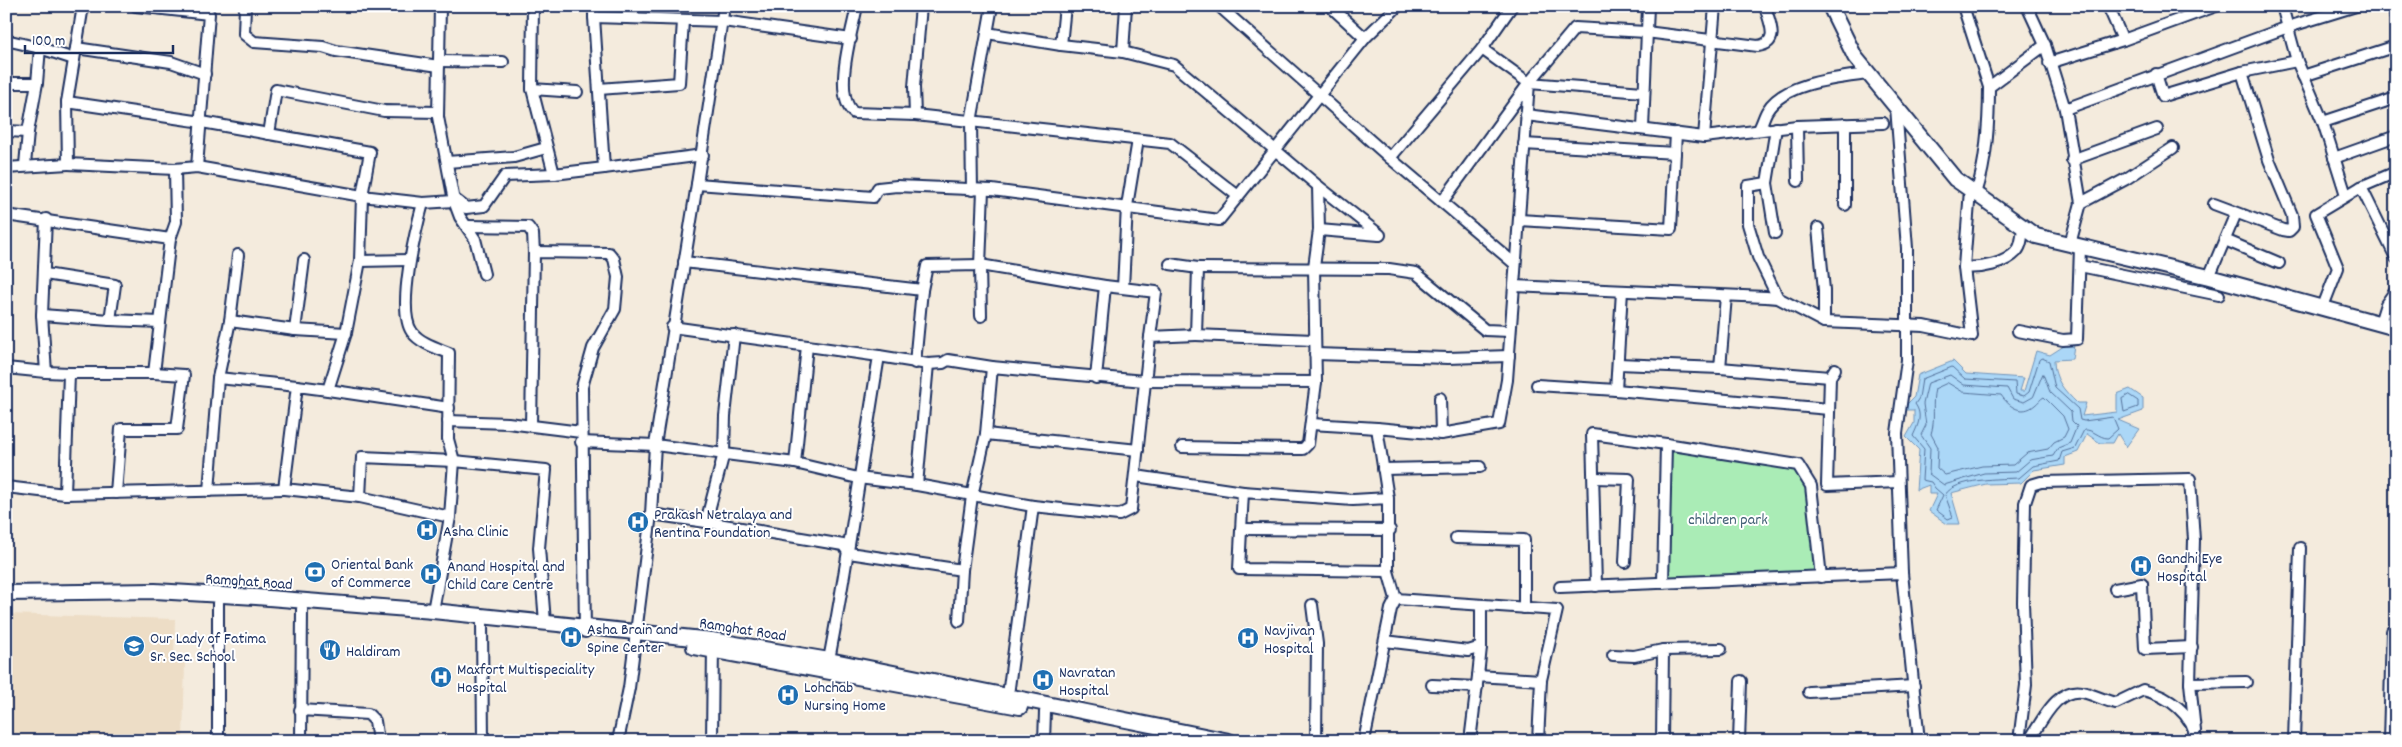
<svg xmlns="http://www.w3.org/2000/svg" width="2402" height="747" viewBox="0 0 2402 747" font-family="Dekko,sans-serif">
  <rect width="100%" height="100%" fill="#f4ebdd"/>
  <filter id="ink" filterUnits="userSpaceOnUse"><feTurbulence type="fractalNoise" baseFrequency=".02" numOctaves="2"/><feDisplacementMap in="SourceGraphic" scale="10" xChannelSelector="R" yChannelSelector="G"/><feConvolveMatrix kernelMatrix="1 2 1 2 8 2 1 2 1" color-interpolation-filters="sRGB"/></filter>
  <g filter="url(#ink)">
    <path fill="#edddc6" d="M6 614 175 619 174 659 185 661 183 741H6Z"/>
    <g fill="#aaecb6" stroke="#628e8a">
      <path d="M1666 444 1792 464 1811 486 1821 577 1663 583Z"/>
      <path d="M70 737V741H6V740Z"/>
    </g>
    <path fill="#abd7f7" stroke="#7194ba" d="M2067 344 2074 345 2072 359 2054 360C2054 380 2064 390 2077 403H2086L2082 416 2117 412V394L2130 389 2143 398V411L2118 420 2139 429 2126 447 2118 434 2113 443H2100L2087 434 2078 452 2065 457V465L2034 470 2021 483 1986 484 1951 493 1960 524H1947L1929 511 1937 494H1929V485L1916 490 1919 450 1906 437 1914 423V410H1905V406L1914 397 1918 375 1953 361 1966 374 2024 378 2020 391H2024L2036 351 2050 355Z"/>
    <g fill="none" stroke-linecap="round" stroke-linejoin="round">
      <g stroke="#55729b" stroke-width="1">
        <path d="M2042 358 2049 361 2055 388 2078 409 2080 420 2084 421 2113 417 2118 429 2108 438C2099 438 2093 429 2084 430L2075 448 2062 452 2059 461 2033 466 2019 478C2001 479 1955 478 1945 495L1953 517 1948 519 1936 510 1943 495 1935 488 1931 482 1922 480 1924 449 1913 436C1918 425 1923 415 1915 404L1919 398 1922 379 1952 367 1965 379 2015 382 2016 394 2024 396 2029 392 2039 360Z"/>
        <path d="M2043 374 2050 392 2071 412 2072 421 2077 426 2070 443 2058 448 2053 456 2030 460 2016 472 1984 473 1944 485 1929 474 1930 448 1921 435 1926 425 1923 404 1928 383 1950 375 1964 385 2007 388 2013 399 2024 402 2033 397Z"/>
        <path d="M1948 383 1963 392 2001 395C2009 407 2022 416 2035 405 2039 402 2040 399 2044 397L2063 416 2068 429 2064 437 2054 442 2048 449 2027 453 2013 465 1982 466 1945 475 1937 468 1938 447 1931 434C1936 419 1931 404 1935 389Z"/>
        <path d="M2129 395 2138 401V407L2124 412 2122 399Z"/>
      </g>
      <g stroke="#1b2f5e" stroke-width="14">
        <g id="street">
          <path d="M136 6 209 14 197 167"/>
          <path d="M245 6 244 34 254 42 323 47 336 51 439 66"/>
          <path d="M440 6 438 117 454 201 460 217 475 239 484 274"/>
          <path d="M533 6 532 89 554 174 604 168 594 17"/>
          <path d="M594 6V17L723 21 851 39"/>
          <path d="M724 6 697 184 873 197 878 188 897 186 992 190 1219 220 1365 38 1398 6"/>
          <path d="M857 6C852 32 832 95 854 113L915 115 1170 143 1238 196"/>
          <path d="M1219 6 1390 158 1515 264"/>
          <path d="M1330 6 1365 38"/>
          <path d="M1963 6 1989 87"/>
          <path d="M2027 6 2045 45 2065 109 2081 203 2070 244"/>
          <path d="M2108 6 2123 40 2216 6"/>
          <path d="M2282 6 2297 61 2323 122 2346 195"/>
          <path d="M2393 6 2396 16"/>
          <path d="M987 33 1061 45 1123 52 1174 65 1318 186 1380 235"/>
          <path d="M6 40 40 48"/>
          <path d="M1061 45 1065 6"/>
          <path d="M76 48 171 62 205 74"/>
          <path d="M1123 52 1126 6"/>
          <path d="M439 61 503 62"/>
          <path d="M2049 63 2123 40"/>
          <path d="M2156 74 2163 96 2242 72 2297 61"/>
          <path d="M2303 76 2396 46"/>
          <path d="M6 83H37"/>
          <path d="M1529 83 1643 92"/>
          <path d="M532 89 577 92"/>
          <path d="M599 89 679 83 683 21"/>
          <path d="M67 102 202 122 370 152 362 196 423 203 454 201"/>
          <path d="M1896 107 1907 248V360L1897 433 1902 573"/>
          <path d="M2065 109 2288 27 2356 6"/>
          <path d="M915 115 914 87 921 6"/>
          <path d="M1526 115 1704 137 1797 126 1883 123"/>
          <path d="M2323 122 2396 98"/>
          <path d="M1845 124V205"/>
          <path d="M1797 126 1798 181"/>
          <path d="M1643 129 1648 6"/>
          <path d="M1759 129C1762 124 1764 116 1767 111 1784 82 1839 78 1868 74"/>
          <path d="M6 131 28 132 37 83 40 48 74 59"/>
          <path d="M269 134 276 90 384 111 438 112"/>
          <path d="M1704 137 1715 6"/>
          <path d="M1524 144 1675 153"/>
          <path d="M1390 158 1482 49"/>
          <path d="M2334 158 2396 136"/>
          <path d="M2072 160 2157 129"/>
          <path d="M447 162 514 157 546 148"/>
          <path d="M68 164 175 169 197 167 362 196 360 261 346 333 328 390 297 386 284 489 360 497 450 517"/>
          <path d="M25 165 28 132"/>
          <path d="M6 168 68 164 67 102 83 6"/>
          <path d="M604 168 703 155"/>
          <path d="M1767 183 1748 186V224L1758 257 1778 298"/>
          <path d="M2361 187 2396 258"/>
          <path d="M972 190 971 122 992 6"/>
          <path d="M1976 194C1987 159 1989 123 1989 87L2045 45"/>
          <path d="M453 198 466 208 484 206 505 176 554 174"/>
          <path d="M1442 202 1529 83 1575 28 1646 32 1758 46C1781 43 1769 22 1765 6"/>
          <path d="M423 203C416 229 396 310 412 332 420 343 437 348 449 353L448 439 454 461 450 517 433 611"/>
          <path d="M2081 203 2126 179 2173 148"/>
          <path d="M2214 204 2283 230 2289 231 2293 227 2292 215 2269 160 2242 72"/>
          <path d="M6 215 170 239"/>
          <path d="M1519 220 1671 229 1676 133"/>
          <path d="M467 226 528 227 533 234 534 252"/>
          <path d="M1818 228 1824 290V322"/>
          <path d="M1319 230 1379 235"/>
          <path d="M1775 233 1767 183 1776 128"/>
          <path d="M2225 240 2279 263"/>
          <path d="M360 261 409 260"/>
          <path d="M684 262 922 290 927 266 980 265 1105 286 1156 292 1150 337"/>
          <path d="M1170 264 1198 268 1196 335 1314 340"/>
          <path d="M2080 266 2219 295"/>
          <path d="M1964 267C1981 269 2005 264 2017 251 2022 245 2022 235 2023 227"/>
          <path d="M1198 268 1389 269 1416 273 1485 330 1510 331"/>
          <path d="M2209 277 2236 213"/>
          <path d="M1514 286 1766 297 1778 298 1824 322 1924 326 1972 336 1964 267 1970 190"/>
          <path d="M1123 288 1127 206 1138 140"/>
          <path d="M2322 309 2338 268 2316 214 2361 187 2396 172"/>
          <path d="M42 315 110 320 115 285 45 274"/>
          <path d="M981 316 980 265 983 190"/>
          <path d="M110 320 160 322"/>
          <path d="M230 321 295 330 304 260"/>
          <path d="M2380 323 2386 304 2396 290"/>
          <path d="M672 327 879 356C862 459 848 562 828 665"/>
          <path d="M295 330 346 333"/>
          <path d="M2018 331 2063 340 2077 339 2080 247"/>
          <path d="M734 335 725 416 724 453 706 522 843 545 849 553 962 570"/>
          <path d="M1315 354 1448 358 1509 356"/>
          <path d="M879 356 928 364 917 485"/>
          <path d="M915 363 922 290"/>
          <path d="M928 364 943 363 948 360 992 367"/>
          <path d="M1618 364 1720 368 1726 296"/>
          <path d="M6 368 46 372 42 315 46 219"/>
          <path d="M1720 368 1830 377"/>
          <path d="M1835 369 1830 377 1827 485 1898 482"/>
          <path d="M46 372 69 373"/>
          <path d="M218 378 297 386"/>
          <path d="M1096 378 1105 286"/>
          <path d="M1537 385 1616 390 1829 409"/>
          <path d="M328 390 449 408"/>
          <path d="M1616 390 1622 291"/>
          <path d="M1440 398 1441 434"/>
          <path d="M448 421 508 423 581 432"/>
          <path d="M1311 424 1377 428"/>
          <path d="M531 425 534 252 609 253 614 259 618 277 615 309 593 348 582 387 585 632"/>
          <path d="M986 434 1138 450"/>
          <path d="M581 442 655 445 795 463 858 478 917 485 1033 506"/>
          <path d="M1182 447 1296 449H1303L1308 444 1316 382 1314 267 1319 230 1318 186"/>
          <path d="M795 463 807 346"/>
          <path d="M1383 469 1480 467"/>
          <path d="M1136 476 1243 492"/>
          <path d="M1594 478 1629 479 1625 562"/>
          <path d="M6 487 65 494 69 373H154L170 239 176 222 175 169"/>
          <path d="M209 491 218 378 230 321 238 255"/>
          <path d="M116 493 121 429H177L184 375 154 373"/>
          <path d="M65 494 284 489"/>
          <path d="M360 497 362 457 454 461 546 470 539 548 545 622"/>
          <path d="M1388 498 1353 500 1243 492 1239 569 1388 571V498L1377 428 1441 434 1499 424 1507 380 1529 83 1482 49 1512 6"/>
          <path d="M651 514 706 522"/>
          <path d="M1241 529 1390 530"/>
          <path d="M1456 538 1524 540V608"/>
          <path d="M1663 583 1666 444 1798 465 1811 486 1821 577"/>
          <path d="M1596 586 1592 434 1666 444"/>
          <path d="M1560 587 1902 573 1919 741"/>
          <path d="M2115 589 2142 584 2145 649 2192 647"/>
          <path d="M1396 599 1557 610 1541 680 1538 741"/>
          <path d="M218 603V741"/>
          <path d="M1312 605 1317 644 1316 741"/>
          <path d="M959 621 962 570 972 496 986 434 992 367 1144 381 1316 382"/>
          <path d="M482 623 483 741"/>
          <path d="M1385 641 1468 651 1481 647 1478 676"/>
          <path d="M1481 647V605"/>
          <path d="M1613 655 1634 656 1663 650"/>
          <path d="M2190 683 2246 682"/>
          <path d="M1432 685 1477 687"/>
          <path d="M1809 692 1914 686"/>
          <path d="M1008 695 1033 506 1119 515 1131 509 1150 337 1196 335"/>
          <path d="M300 710 368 714 375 721 378 741"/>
          <path d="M301 741 302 609"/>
          <path d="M618 741 629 688 651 514 655 445 697 184"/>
          <path d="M712 741 713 644"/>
          <path d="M1044 741 1045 712"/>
          <path d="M1364 741 1391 609 1396 599 1388 571"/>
          <path d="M1470 741 1478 676 1541 680"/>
          <path d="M1662 741 1663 650 1721 649"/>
          <path d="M1739 741 1741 681"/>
          <path d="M2019 741 2026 685 2023 602 2025 503 2031 485 2041 482 2190 479 2194 540 2190 683 2195 731"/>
          <path d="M2029 741C2042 721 2058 684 2086 693 2097 696 2105 701 2116 703L2143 690C2168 696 2194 714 2196 741"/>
          <path d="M2294 741 2300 548"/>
          <path d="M2389 741 2392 631"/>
        </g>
      </g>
      <g stroke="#1b2f5e" stroke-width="18">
        <g id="secondary">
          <path d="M1830 6 1855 57 1955 179 2036 236 2209 277 2396 328"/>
          <path d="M6 593 155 591 256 597 433 611 712 640 829 660 1229 741"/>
          <path d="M694 647 1020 707"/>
        </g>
      </g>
      <use href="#street" stroke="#fff" stroke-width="10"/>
      <use href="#secondary" stroke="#fff" stroke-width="14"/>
    </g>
  </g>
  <defs>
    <g id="hospital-disc" transform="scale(1.125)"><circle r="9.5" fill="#1f6fb2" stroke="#fff"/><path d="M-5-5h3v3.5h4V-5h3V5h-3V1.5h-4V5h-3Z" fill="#fff"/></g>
    <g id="bank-disc" transform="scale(1.125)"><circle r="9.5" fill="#1f6fb2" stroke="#fff"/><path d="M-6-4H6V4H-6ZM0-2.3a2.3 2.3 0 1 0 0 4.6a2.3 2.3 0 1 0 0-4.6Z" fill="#fff"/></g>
    <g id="school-disc" transform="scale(1.125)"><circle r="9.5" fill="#1f6fb2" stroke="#fff"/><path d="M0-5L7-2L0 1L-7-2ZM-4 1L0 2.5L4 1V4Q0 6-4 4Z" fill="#fff"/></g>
    <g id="restaurant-disc" transform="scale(1.125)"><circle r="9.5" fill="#1f6fb2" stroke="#fff"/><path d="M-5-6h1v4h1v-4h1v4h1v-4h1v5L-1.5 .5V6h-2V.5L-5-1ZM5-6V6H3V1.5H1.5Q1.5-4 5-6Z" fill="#fff"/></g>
  </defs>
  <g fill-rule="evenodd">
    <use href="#hospital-disc" x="638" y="522"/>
    <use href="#hospital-disc" x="427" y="530"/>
    <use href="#hospital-disc" x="2141" y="566"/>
    <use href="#bank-disc" x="315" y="572"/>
    <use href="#hospital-disc" x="431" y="574"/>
    <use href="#hospital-disc" x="571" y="637"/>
    <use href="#hospital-disc" x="1248" y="638"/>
    <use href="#school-disc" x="134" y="646"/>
    <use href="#restaurant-disc" x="330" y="650"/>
    <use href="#hospital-disc" x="441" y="677"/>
    <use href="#hospital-disc" x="1043" y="680"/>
    <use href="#hospital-disc" x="788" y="695"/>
  </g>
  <g text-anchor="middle" stroke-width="4" stroke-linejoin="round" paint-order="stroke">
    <g font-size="16" fill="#1b2f5e" stroke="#fff" text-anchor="start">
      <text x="654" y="519">Prakash Netralaya and<tspan x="654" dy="18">Rentina Foundation</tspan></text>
      <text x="443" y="536">Asha Clinic</text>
      <text x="2157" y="563">Gandhi Eye<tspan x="2157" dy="18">Hospital</tspan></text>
      <text x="331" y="569">Oriental Bank<tspan x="331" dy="18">of Commerce</tspan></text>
      <text x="447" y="571">Anand Hospital and<tspan x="447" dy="18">Child Care Centre</tspan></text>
      <text x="587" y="634">Asha Brain and<tspan x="587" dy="18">Spine Center</tspan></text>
      <text x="1264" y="635">Navjivan<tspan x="1264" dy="18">Hospital</tspan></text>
      <text x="150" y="643">Our Lady of Fatima<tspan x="150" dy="18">Sr. Sec. School</tspan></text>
      <text x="346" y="656">Haldiram</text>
      <text x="457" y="674">Maxfort Multispeciality<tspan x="457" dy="18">Hospital</tspan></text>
      <text x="1059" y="677">Navratan<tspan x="1059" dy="18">Hospital</tspan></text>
      <text x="804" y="692">Lohchab<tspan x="804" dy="18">Nursing Home</tspan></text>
    </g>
    <g font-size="16" fill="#3f5e74" stroke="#fff">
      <text x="1728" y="524">children park</text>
    </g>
    <g font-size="16" fill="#1b2f5e" stroke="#fff">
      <text transform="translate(249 580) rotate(4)" y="6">Ramghat Road</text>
      <text transform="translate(743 628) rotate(9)" y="6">Ramghat Road</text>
    </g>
  </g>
  <rect width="2402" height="747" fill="none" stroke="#fff" stroke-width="25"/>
  <rect x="12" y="12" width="2377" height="722" fill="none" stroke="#1b2f5e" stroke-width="2" filter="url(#ink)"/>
  <path d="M25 45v8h148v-8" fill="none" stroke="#1b2f5e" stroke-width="2.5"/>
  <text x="32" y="45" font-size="15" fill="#1b2f5e" stroke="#ffffff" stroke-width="4" paint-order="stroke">100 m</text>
</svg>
